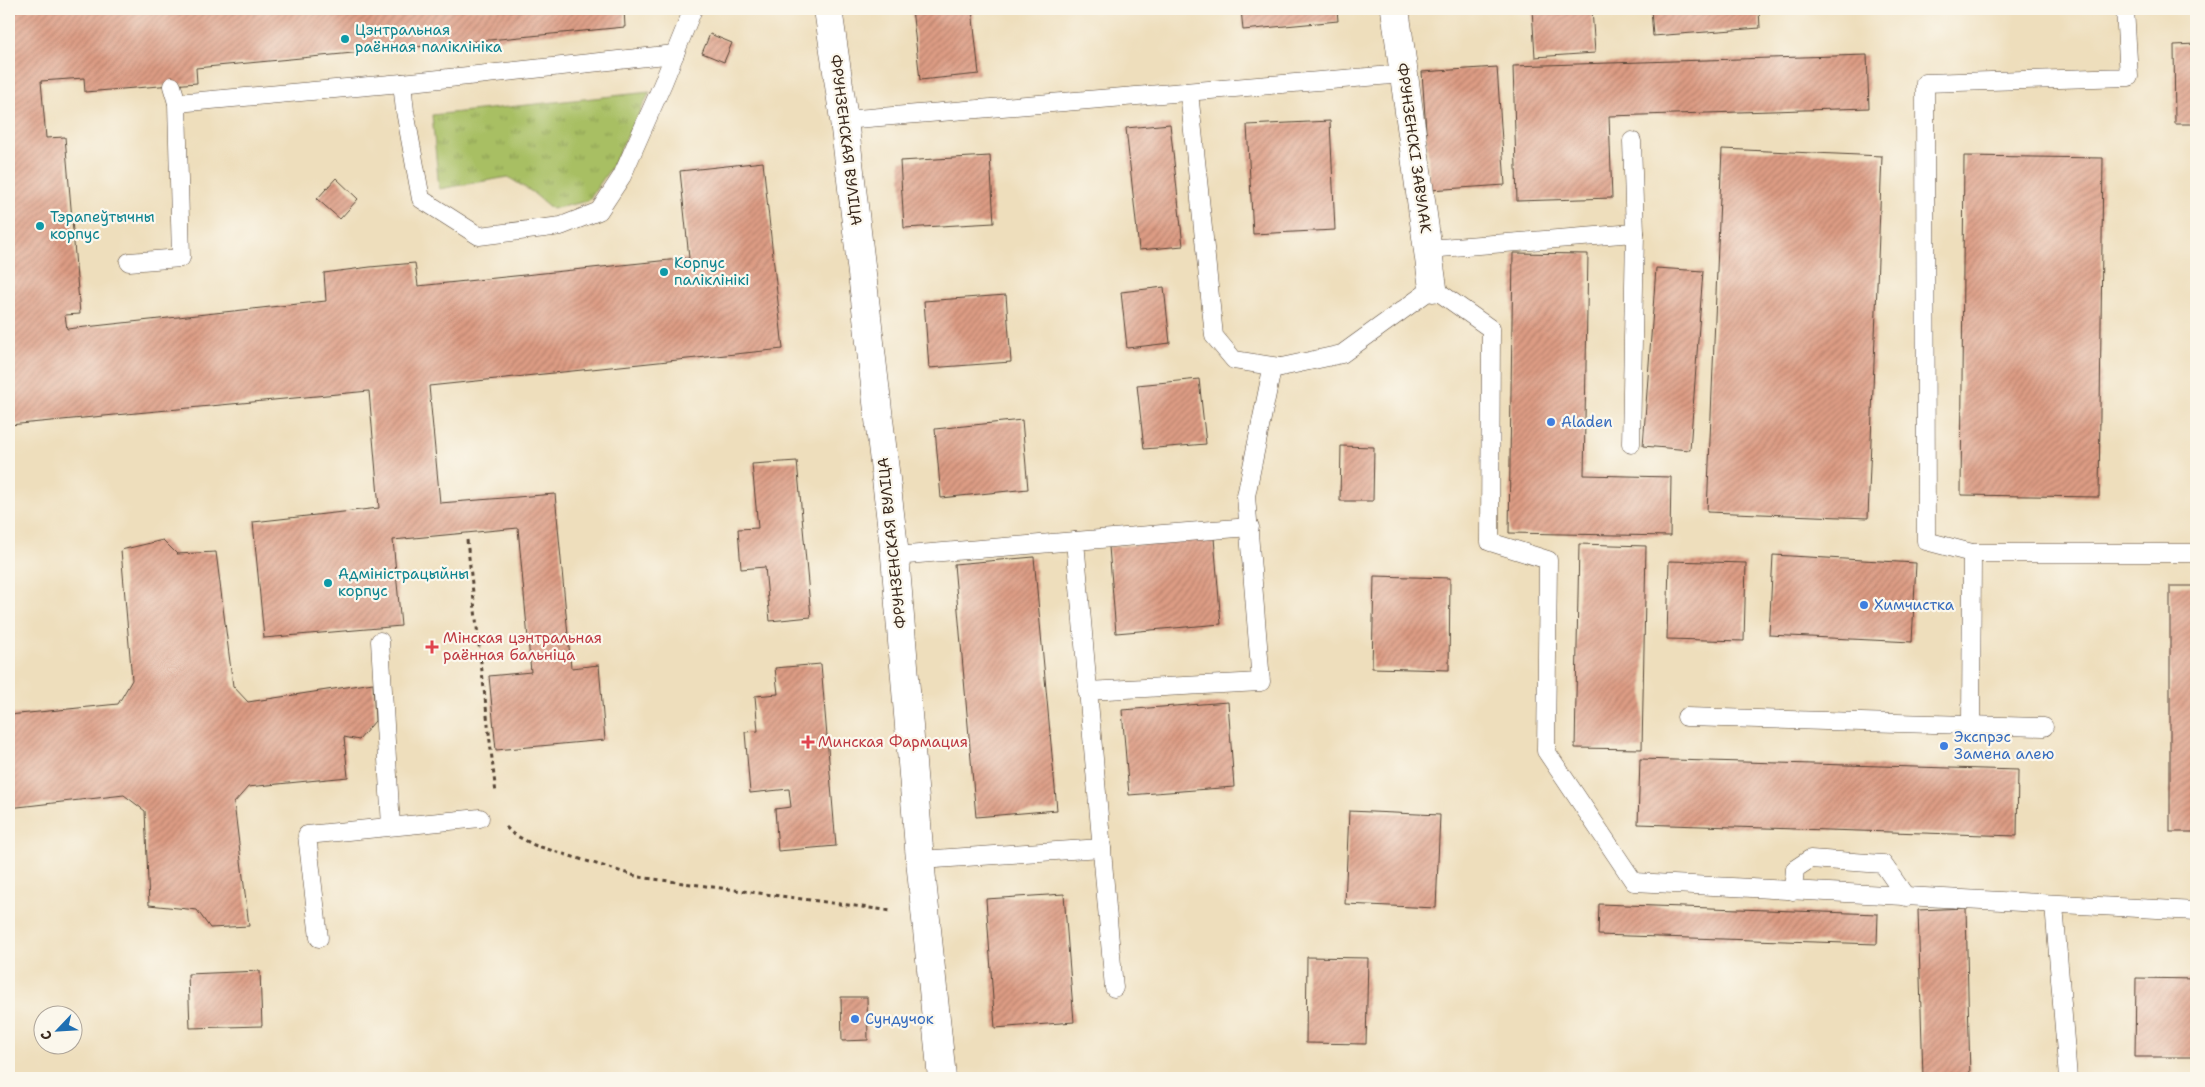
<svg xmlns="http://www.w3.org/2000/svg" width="2205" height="1087" viewBox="0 0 2205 1087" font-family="'Shantell Sans',sans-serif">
  <defs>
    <pattern id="grass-tufts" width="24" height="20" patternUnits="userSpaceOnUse" patternTransform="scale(1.25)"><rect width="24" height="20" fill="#a8bf64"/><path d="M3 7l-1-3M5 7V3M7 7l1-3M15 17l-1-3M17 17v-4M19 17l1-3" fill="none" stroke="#8a9b52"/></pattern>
    <pattern id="building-hatch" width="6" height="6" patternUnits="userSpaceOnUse" patternTransform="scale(1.25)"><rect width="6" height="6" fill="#dd9c84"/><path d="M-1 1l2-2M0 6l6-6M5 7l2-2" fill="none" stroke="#b47f6b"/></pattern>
  </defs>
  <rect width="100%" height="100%" fill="#fbf7ec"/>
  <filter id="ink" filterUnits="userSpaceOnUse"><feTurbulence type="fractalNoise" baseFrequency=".02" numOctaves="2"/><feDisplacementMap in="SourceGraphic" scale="10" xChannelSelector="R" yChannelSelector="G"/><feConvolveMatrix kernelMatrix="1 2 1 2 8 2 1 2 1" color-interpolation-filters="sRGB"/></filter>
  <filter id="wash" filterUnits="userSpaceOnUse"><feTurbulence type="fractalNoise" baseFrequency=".0096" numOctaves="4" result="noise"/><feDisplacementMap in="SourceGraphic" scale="20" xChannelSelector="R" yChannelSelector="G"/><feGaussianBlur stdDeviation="1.12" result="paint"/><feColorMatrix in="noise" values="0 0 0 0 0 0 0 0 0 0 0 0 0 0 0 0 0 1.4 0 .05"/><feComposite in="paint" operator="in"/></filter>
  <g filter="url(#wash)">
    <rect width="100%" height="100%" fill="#eedebc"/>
    <path fill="url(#grass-tufts)" stroke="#727441" d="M650 92 612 166 588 201 552 209 532 192 508 177 439 189 432 115Z"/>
    <g id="blocks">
      <g fill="url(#building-hatch)">
        <path d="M9 9H624L625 27 196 68 197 83 85 92 84 78 41 81 46 138 65 137 80 314 65 315 67 329 326 301 324 273 370 267 415 263 418 286 689 258 680 171 763 162 783 349 429 386 440 503 555 494 571 668 599 665 605 740 496 750 489 676 531 672 518 528 393 540 401 626 264 638 253 522 379 508 369 391 9 425Z"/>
        <path d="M912 9H972L979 74 920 80Z"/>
        <path d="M1241 9H1337L1338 21 1243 30Z"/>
        <path d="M1532 9H1592L1595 53 1535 57Z"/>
        <path d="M1651 9H1759L1760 28 1653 36Z"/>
        <path d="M710 34 732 43 724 62 702 53Z"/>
        <path d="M2196 44V124H2175L2174 45Z"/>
        <path d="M1867 55 1869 108 1609 116 1612 198 1517 201 1513 66Z"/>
        <path d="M1497 67 1505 185 1430 190 1422 72Z"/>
        <path d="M1330 121 1335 230 1253 234 1247 125Z"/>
        <path d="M1170 124 1183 246 1139 250 1126 128Z"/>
        <path d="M1722 149 1882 156 1868 518 1707 512Z"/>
        <path d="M990 156 994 223 904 228 900 161Z"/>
        <path d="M1964 156 2103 158 2099 497 1961 495Z"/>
        <path d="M336 178 358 199 340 219 317 199Z"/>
        <path d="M1513 253 1588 254 1584 475 1671 477 1670 536 1509 533Z"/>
        <path d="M1656 268 1703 271 1690 450 1643 446Z"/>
        <path d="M1164 287 1170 343 1127 348 1121 292Z"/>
        <path d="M1006 295 1011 362 929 368 924 301Z"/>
        <path d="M1199 379 1206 444 1144 449 1137 385Z"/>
        <path d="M1022 420 1028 489 941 498 935 429Z"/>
        <path d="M1341 446 1374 447 1373 501H1340Z"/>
        <path d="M797 461 811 617 770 621 765 567 741 569 738 529 758 528 752 464Z"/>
        <path d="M1214 538 1221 624 1116 633 1109 547Z"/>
        <path d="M163 540 177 554 216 552 233 686 248 702 373 683 375 721 359 740 344 737 348 777 248 787 234 803 249 926 210 928 197 910 149 905 145 811 124 795 9 808V715L118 704 132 680 121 550Z"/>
        <path d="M1579 544 1646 546 1642 749 1575 748Z"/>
        <path d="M1773 555 1916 563 1912 642 1769 635Z"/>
        <path d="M1034 557 1057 810 976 817 954 564Z"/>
        <path d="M1669 561 1746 563 1744 641 1667 639Z"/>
        <path d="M1374 576 1450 578 1449 670 1372 668Z"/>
        <rect x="2170" y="586" width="26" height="246"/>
        <path d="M821 664 836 846 778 851 775 809 791 807 789 789 750 793 745 732 758 731 755 696 778 694 775 668Z"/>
        <path d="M1228 702 1234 787 1129 795 1122 710Z"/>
        <path d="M1640 759 2018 770 2017 836 1638 824Z"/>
        <path d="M1349 811 1440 815 1436 908 1345 904Z"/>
        <path d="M1064 894 1074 1022 995 1028 986 899Z"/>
        <path d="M1599 904 1878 914 1877 944 1598 935Z"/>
        <path d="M1966 908 1970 1078H1923L1918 910Z"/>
        <path d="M1307 957 1368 958 1366 1044 1306 1043Z"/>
        <path d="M260 971 262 1026 190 1028 188 974Z"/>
        <path d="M2136 978 2196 979V1057H2135Z"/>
        <path d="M841 997H867L868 1040 842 1041Z"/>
      </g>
    </g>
  </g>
  <g filter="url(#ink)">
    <use href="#blocks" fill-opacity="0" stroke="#564536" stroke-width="1"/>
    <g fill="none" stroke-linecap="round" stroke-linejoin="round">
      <g stroke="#564536" stroke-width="19">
        <g id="service">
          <path d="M2125 9 2129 77 1925 83 1926 541 1972 553H2196"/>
          <path d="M402 83 405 111 421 199 479 236 561 226 599 211 622 176 663 83 693 9"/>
          <path d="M1189 92 1214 336 1234 360 1279 367"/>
          <path d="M177 103 402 83 675 54"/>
          <path d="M844 120 1404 74"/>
          <path d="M1427 249 1635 233 1632 141"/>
          <path d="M129 262 181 258 177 103 172 86"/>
          <path d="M1631 444 1635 233"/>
          <path d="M895 556 1075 541"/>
          <path d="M380 641 391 826"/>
          <path d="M1087 691 1261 682 1246 496 1272 369 1342 354 1433 288 1491 329 1490 542 1548 560 1546 751 1634 882 2196 911"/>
          <path d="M1686 717 2044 727"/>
          <path d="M1971 725 1972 553"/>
          <path d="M920 860 1102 848"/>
          <path d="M1793 891 1795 869 1810 859 1883 864 1906 897"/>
          <path d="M2054 905 2068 1078"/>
          <path d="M319 938 307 835 480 818"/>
          <path d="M1114 988 1075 541 1250 527"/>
        </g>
      </g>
      <g stroke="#564536" stroke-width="29">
        <g id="minor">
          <path d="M828 9 844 120 895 556 920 860 942 1078"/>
          <path d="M1395 9 1433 288"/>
        </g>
      </g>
      <g stroke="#564536" stroke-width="3" stroke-dasharray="4 4" stroke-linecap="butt">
        <path d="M467 540 496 794"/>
        <path d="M506 827 513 834 534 845 639 877 892 911"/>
      </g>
      <use href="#service" stroke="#fff" stroke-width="18"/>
      <use href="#minor" stroke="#fff" stroke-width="28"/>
    </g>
  </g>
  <g fill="#0f9aa8" stroke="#fbf7ec" stroke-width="2">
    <circle cx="345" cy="39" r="5"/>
    <circle cx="40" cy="226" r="5"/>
    <circle cx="664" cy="272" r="5"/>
    <circle cx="328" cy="583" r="5"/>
  </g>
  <g fill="#3f7fe0" stroke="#fbf7ec" stroke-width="2">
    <circle cx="1551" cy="422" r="5"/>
    <circle cx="1864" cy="605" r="5"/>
    <circle cx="1944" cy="746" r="5"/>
    <circle cx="855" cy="1019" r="5"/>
  </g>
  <g fill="#e0444e" stroke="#fbf7ec" stroke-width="2">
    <path d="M429.5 639.5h5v5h5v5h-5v5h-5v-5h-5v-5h5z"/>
    <path d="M805.5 734.5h5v5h5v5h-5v5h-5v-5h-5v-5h5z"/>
  </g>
  <g text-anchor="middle" stroke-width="4.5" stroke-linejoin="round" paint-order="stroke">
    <g font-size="15" fill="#0d838f" stroke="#fbf7ec" text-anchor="start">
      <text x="355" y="35">Цэнтральная<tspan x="355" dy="17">раённая паліклініка</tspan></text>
      <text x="50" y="222">Тэрапеўтычны<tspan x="50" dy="17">корпус</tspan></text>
      <text x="674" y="268">Корпус<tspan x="674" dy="17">паліклінікі</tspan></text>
      <text x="338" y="579">Адміністрацыйны<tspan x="338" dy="17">корпус</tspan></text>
    </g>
    <g font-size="15" fill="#3b2a1e" stroke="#fbf7ec">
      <text transform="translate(846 140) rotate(83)" y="5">ФРУНЗЕНСКАЯ ВУЛІЦА</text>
      <text transform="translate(1414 148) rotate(82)" y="5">ФРУНЗЕНСКІ ЗАВУЛАК</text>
      <text transform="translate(892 543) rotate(-96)" y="5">ФРУНЗЕНСКАЯ ВУЛІЦА</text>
    </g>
    <g font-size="15" fill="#366cbe" stroke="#fbf7ec" text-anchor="start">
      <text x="1561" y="427">Aladen</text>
      <text x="1874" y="610">Химчистка</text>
      <text x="1954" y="742">Экспрэс<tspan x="1954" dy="17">Замена алею</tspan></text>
      <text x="865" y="1024">Сундучок</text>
    </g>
    <g font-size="15" fill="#be3a42" stroke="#fbf7ec" text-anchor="start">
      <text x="443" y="643">Мінская цэнтральная<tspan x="443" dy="17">раённая бальніца</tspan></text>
      <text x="818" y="747">Минская Фармация</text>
    </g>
  </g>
  <rect width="2205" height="1087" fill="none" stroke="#fbf7ec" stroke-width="30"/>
  <g transform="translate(58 1030) rotate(245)"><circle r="24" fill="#fbf7ec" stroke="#aea59a"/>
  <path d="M0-4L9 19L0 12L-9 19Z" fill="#1f6fb2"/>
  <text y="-8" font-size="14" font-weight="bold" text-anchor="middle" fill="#3b2a1e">С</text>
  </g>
</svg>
